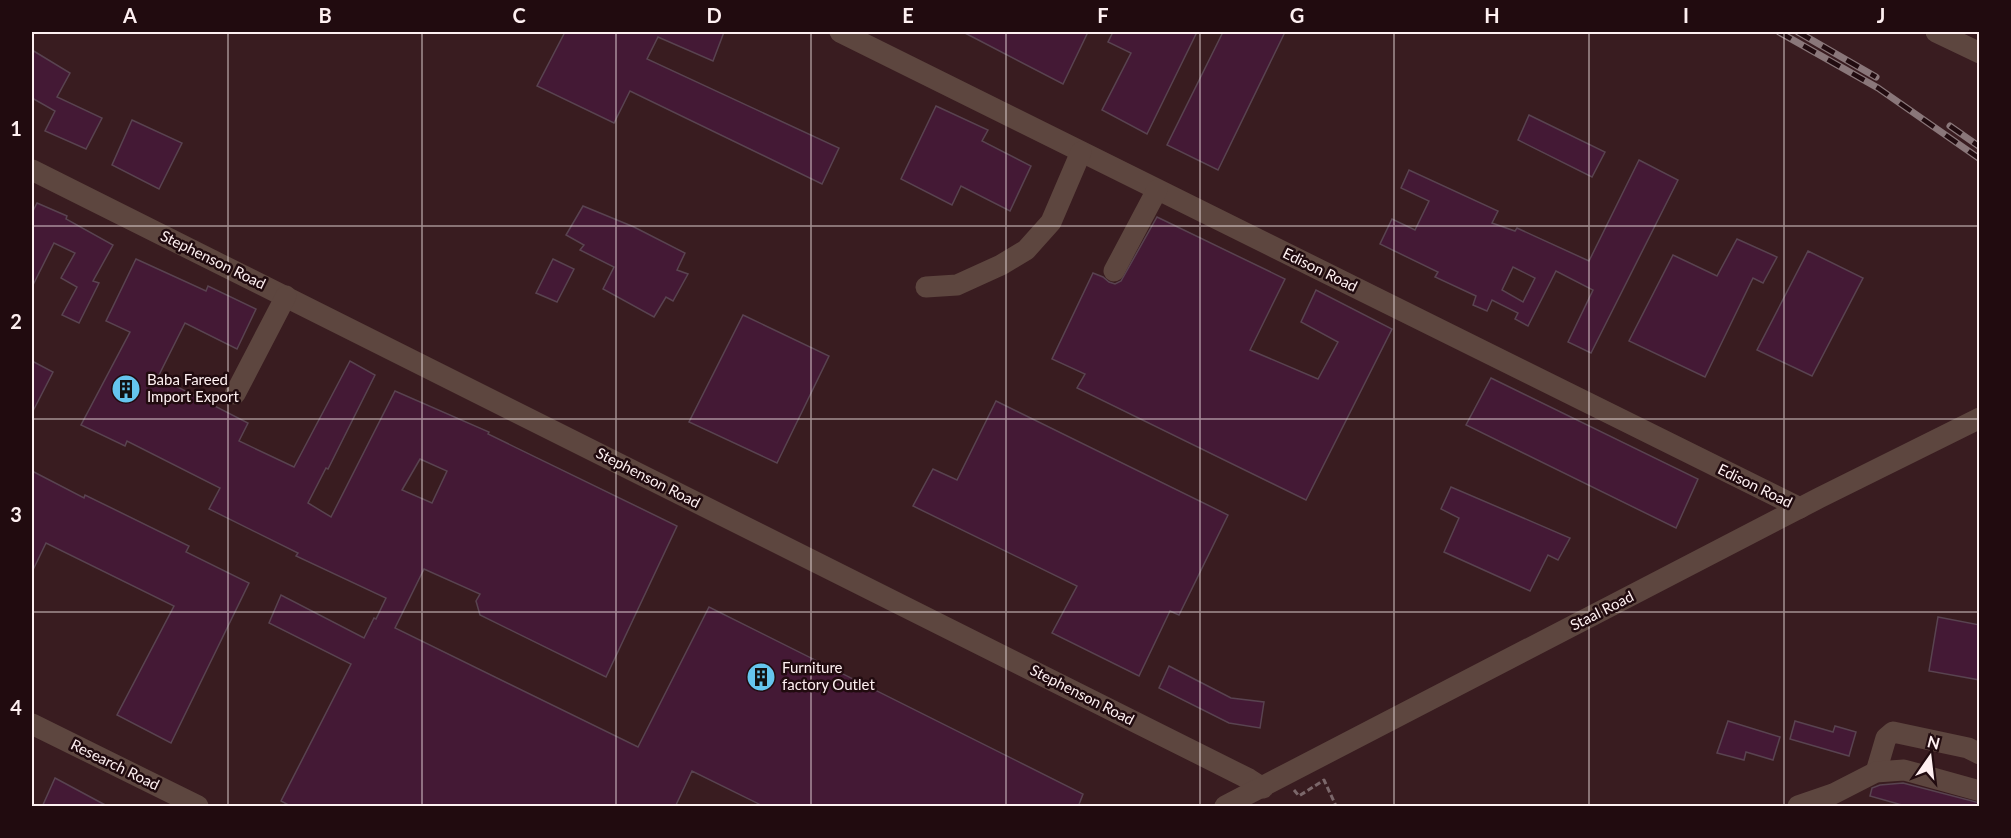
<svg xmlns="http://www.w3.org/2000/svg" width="2011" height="838" viewBox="0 0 2011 838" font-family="Lato,sans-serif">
  <rect width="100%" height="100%" fill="#2b1418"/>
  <rect fill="#391c20" x="32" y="32" width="1947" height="774"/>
  <g fill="#441935" stroke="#594350" stroke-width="1.5" fill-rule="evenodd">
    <path d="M565 32H724L713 61 658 37 647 59 839 148 822 184 630 91 614 123 537 86Z"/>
    <path d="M963 32H1088L1063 84Z"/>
    <path d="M1113 32H1197L1147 134 1102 110 1131 53 1108 42Z"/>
    <path d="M1223 32H1285L1218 170 1167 145Z"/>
    <path d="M32 50 70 73 57 97 102 118 86 149 45 131 55 111 32 98Z"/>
    <path d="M936 106 988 130 982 141 1031 166 1010 211 961 186 952 205 901 179Z"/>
    <path d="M1529 115 1605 152 1592 177 1518 140Z"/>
    <path d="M132 120 182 143 159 189 112 165Z"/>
    <path d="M1639 160 1678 180 1591 353 1568 342 1593 290 1556 271 1528 326 1515 319 1518 313 1492 300 1487 311 1473 305 1476 296 1435 277 1438 272 1380 244 1392 219 1415 230 1429 201 1401 188 1409 170 1498 211 1492 223 1515 231 1517 228 1589 261ZM1513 267 1535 278 1523 302 1502 290Z"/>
    <path d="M37 203 67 216 66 219 113 245 93 281 99 283 79 323 62 315 77 287 61 278 75 253 54 243 32 287V213Z"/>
    <path d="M583 206 634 227 685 253 677 270 688 274 673 301 666 297 654 317 603 289 614 267 580 250 584 245 566 235Z"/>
    <path d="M1157 217 1285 279 1250 350 1318 379 1338 342 1301 322 1316 290 1392 329 1306 500 1077 388 1085 374 1052 359 1093 273 1103 277 1109 282 1115 284 1121 281Z"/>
    <path d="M1737 239 1777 257 1763 283 1753 278 1705 377 1629 341 1673 255 1717 276Z"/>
    <path d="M1808 251 1863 278 1812 376 1757 350Z"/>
    <path d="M136 259 206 291 208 286 256 309 237 349 185 323 158 377 248 423 239 441 294 467 350 361 375 375 328 469 326 468 308 503 331 517 395 391 489 432 488 434 677 526 606 677 480 615 476 601 480 594 424 569 395 628 638 747 709 607 1083 794 1078 807H765L692 771 675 807H292L281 801 351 664 269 623 281 595 364 638 374 618 376 619 386 598 296 556 298 553 209 509 220 488 127 441 125 446 81 425 130 332 106 321ZM420 459 447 471 432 503 402 490Z"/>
    <path d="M553 259 574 269 557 302 536 293Z"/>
    <path d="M743 315 829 356 777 463 689 422Z"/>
    <path d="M32 361 53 372 32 413Z"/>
    <path d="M1491 378 1698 479 1676 528 1466 425Z"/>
    <path d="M996 401 1228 515 1179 615 1170 611 1139 676 1052 633 1077 586 913 506 933 469 957 480Z"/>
    <path d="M32 471 84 498 85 495 189 546 186 552 249 583 171 743 117 715 174 606 46 543 32 572Z"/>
    <path d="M1451 487 1570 538 1558 560 1548 555 1530 591 1444 552 1459 518 1441 509Z"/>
    <path d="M1938 617 1980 625V680L1929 671Z"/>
    <path d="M1169 666 1231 698 1264 702 1260 728 1229 723 1159 688Z"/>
    <path d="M1728 721 1780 737 1773 760 1746 752 1744 760 1717 753Z"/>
    <path d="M1795 721 1833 732 1835 726 1856 732 1849 756 1790 739Z"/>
    <path d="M55 778 109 807H42Z"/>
    <path d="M1903 783 1980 803V807H1909L1870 796 1872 788 1880 785Z"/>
  </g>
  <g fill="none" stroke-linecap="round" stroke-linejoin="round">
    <path stroke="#7b676a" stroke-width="3" stroke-dasharray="6 3" stroke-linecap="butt" d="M1294 790 1299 796 1324 780 1336 806"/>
    <g stroke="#5d463f" stroke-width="21">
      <path d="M840 32 1800 508"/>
      <path d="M1936 32 1980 53"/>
      <path d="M32 170 1249 779 1263 788"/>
      <path d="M1114 271 1157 190"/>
      <path d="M926 287 957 285 1001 265 1026 250 1051 222 1081 152"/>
      <path d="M235 394 286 296"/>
      <path d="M32 724 198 806"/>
      <path d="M1876 772 1886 738 1893 732 1968 748 1980 754"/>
      <path d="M1225 806 1819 498 1980 418"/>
      <path d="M1798 806 1833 794 1876 772 1904 770 1980 791"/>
    </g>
    <g stroke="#8a777a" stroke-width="7">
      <g id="rail">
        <path d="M1779 32 1878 88 1980 159"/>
        <path d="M1798 32 1876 77"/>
        <path d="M1950 126 1980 147"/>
      </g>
    </g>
    <use href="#rail" stroke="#210b0f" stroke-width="4.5" stroke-dasharray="14" stroke-linecap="butt"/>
  </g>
  <path fill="none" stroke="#fef0f1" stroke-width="1.5" stroke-opacity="0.55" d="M228 32V806M422 32V806M616 32V806M811 32V806M1006 32V806M1200 32V806M1394 32V806M1589 32V806M1784 32V806M32 226H1980M32 419H1980M32 612H1980"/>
  <defs>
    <g id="building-disc" transform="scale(1.5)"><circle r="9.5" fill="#65c5ee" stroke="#210b0f"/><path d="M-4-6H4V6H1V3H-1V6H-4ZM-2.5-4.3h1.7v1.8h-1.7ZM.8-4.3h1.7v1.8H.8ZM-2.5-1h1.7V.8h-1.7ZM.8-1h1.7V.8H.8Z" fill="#111"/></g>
  </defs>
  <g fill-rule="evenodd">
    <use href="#building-disc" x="126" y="389"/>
    <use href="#building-disc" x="761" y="677"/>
  </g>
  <g text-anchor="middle" stroke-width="5" stroke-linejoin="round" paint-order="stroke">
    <g font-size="15" fill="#fef0f1" stroke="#210b0f">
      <text transform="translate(213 260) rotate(26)" y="5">Stephenson Road</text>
      <text transform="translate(1320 270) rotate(26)" y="5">Edison Road</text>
      <text transform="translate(648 478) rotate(27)" y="5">Stephenson Road</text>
      <text transform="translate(1755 486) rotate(26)" y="5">Edison Road</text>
      <text transform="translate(1602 611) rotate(-27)" y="5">Staal Road</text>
      <text transform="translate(1082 695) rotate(27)" y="5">Stephenson Road</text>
      <text transform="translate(115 765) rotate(26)" y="5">Research Road</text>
    </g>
    <g font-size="15" fill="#fef0f1" stroke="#210b0f" text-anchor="start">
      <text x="147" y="385">Baba Fareed<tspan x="147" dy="17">Import Export</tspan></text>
      <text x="782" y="673">Furniture<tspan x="782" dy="17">factory Outlet</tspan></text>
    </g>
  </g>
  <rect width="2011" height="838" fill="none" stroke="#210b0f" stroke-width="66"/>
  <g transform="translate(1930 757) rotate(14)" stroke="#210b0f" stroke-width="4.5" paint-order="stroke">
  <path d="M0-4.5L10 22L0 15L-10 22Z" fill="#fef0f1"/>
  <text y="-9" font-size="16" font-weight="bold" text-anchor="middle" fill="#fef0f1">N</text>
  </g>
  <rect x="33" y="33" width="1945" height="772" fill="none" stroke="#fef0f1" stroke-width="2"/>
  <g font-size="20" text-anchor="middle" font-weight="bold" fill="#fef0f1">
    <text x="130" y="23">A</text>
    <text x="325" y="23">B</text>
    <text x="519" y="23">C</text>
    <text x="714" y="23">D</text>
    <text x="908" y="23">E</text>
    <text x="1103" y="23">F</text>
    <text x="1297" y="23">G</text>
    <text x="1492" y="23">H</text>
    <text x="1686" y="23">I</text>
    <text x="1881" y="23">J</text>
    <text x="16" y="136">1</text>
    <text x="16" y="329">2</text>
    <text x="16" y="522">3</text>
    <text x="16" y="715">4</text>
  </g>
</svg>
